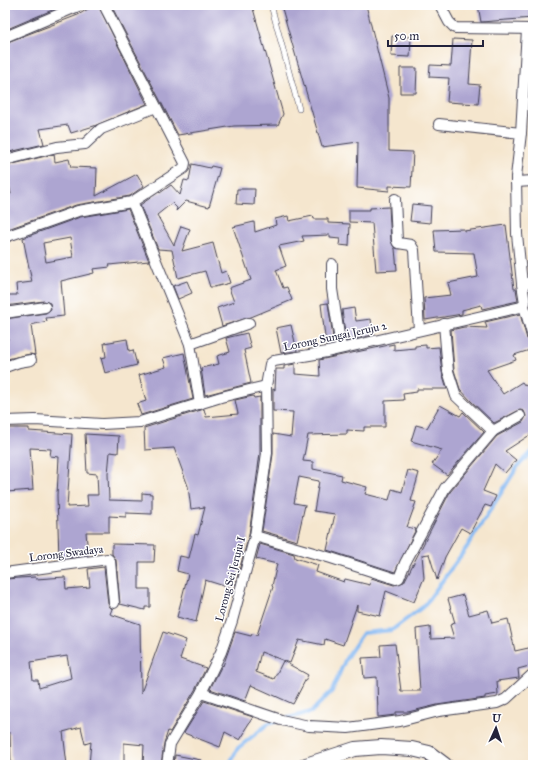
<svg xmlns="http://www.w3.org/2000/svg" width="538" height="770" viewBox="0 0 538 770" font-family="'IM FELL Great Primer',serif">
  <rect width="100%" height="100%" fill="#fff"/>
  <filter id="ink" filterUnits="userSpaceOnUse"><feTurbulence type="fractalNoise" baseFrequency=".025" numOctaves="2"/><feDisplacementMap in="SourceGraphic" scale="8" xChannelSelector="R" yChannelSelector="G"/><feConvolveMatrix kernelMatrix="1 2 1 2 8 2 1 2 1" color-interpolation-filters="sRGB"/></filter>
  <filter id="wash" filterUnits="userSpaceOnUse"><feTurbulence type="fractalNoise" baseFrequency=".012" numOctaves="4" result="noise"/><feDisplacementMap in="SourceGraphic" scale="16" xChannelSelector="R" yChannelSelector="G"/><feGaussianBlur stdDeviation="0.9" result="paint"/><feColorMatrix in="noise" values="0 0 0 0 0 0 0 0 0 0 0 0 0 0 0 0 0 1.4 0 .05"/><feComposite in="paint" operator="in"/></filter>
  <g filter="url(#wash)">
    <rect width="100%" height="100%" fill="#f5e6ce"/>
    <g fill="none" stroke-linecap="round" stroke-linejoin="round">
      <g stroke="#85b9f3" stroke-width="4">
        <path d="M288 718 311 712 332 691 346 658 363 633 392 630 424 606 467 547 518 466 533 451"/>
        <path d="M229 765 238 748 268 724 277 721"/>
      </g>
    </g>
    <g id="blocks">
      <g fill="#ada5d1" fill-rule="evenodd">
        <path d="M5 5H64L5 30Z"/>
        <path d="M95 5H98L147 104 94 126 71 133 68 125 40 129 44 144 5 153V43L78 15Z"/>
        <path d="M111 5H252L283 114 278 125 234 126 178 135Z"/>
        <path d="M281 5H366L389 98V151L413 152 411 187 389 186V191L357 188 358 142 322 147Z"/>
        <path d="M478 5H533V18L481 22Z"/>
        <path d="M392 36 411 37 410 57 391 56Z"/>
        <path d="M453 39 472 40 469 84 480 85 478 104 447 102 449 78 429 77 430 65 451 66Z"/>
        <path d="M400 68H417L416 93H400Z"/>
        <path d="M54 154 55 162 69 159 71 167 97 168 96 196 137 174 144 186 130 196 76 205 5 230V195L11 194 5 166Z"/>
        <path d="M192 164 210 168 211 166 220 168 209 207 186 201 176 211 177 208 172 203 157 215 174 245 181 226 190 229 182 251 213 243 221 273 226 271 230 283 214 287H210L205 271 178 278 172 250 158 249 140 205 159 192 160 193 171 185 180 195 184 180 189 181Z"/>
        <path d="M237 189H255L254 205 236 204Z"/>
        <path d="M412 204 431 206 430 223 410 221Z"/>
        <path d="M389 207 391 241 395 249 397 270 376 271 372 223 349 222V210H370V208Z"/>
        <path d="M128 209 149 261 109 265 110 267 93 269 94 273 61 281 64 316 46 318 47 321 31 325 35 355 30 354 7 359V353H5V340H8L5 319 46 313 51 309 50 303 44 301 5 306V295H17L16 284 32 282 23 238 80 217ZM70 238 73 257 46 262 43 243Z"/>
        <path d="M288 216 289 221 313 216 314 219H328V223L350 224 349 246 339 245 340 239 330 238V235L302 236 304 241 279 246 286 266 276 270 283 288 287 287 292 300 251 317 222 326 217 308 234 302 229 288 251 280 233 227 254 222 255 232 276 225 275 219Z"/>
        <path d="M506 225 514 289H516L518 301 482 309 481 305 462 310V314L425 320 424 298 451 295 448 283 478 277 474 253 436 252 434 230 464 229V231Z"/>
        <path d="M187 281 192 293 178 299 173 286Z"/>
        <path d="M328 303 334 344 326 345 321 304Z"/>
        <path d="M354 308 356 321 371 319 373 335 346 341 342 310Z"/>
        <path d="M520 314 527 339 533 343V349L514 355 516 360 487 370 503 394 522 382 525 386 533 381V433L505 451 516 460 505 473 495 464 483 491 496 496 491 507 485 505 470 533 461 528 445 557 437 580 429 554 422 555 424 578 414 602 386 591 380 616 357 611V605L343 645 325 639 324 645 299 640 290 663 261 652 256 672 274 679 283 661 308 675 293 704 251 685 245 701 210 689 222 665 223 666 235 632 251 636 252 634 257 635 273 587 272 586 277 564 256 559 260 544 294 554 295 558 318 565 316 572 344 582 345 579 370 585 371 578 394 585 404 582 450 492 497 436 523 422 526 416 524 411 520 410 494 423 471 401 460 389 454 370 451 330 464 327 487 328 485 322Z"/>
        <path d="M291 325 297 351 281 353 276 328Z"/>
        <path d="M247 333 251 348 244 350 251 383 205 395 201 368 219 364 217 356 230 352 226 338Z"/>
        <path d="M127 339 129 351 133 350 137 365 105 373 101 358 106 357 104 343Z"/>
        <path d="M394 344V350L415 348V346L426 345V348L439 347 442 372 447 389H417V392L403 394 404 400 385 401V427H364V431L347 430V434L308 435 303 461 313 462V469L342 475 341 480 367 487 365 494 389 500 392 489 402 492 408 470 419 473 411 501 416 502 407 527 416 529 395 572 327 550 335 514 314 511 319 481 299 477 294 503 305 505 297 541 262 531 273 454V434L291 437 293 412 273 411V389L275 390 276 369H284V366L295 364V374L320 376 319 360Z"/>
        <path d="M184 353 193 399 141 415 137 404 146 401 139 375 166 367 163 358Z"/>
        <path d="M253 396 254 398 260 397V453L249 535 234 589 205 580 196 622 177 617 188 574 177 571 180 556 189 558 195 534 198 535 205 507 191 509 188 486 174 448 145 450 144 428 204 409 206 417 238 414 235 400Z"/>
        <path d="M440 405 460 416 463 412 484 432 447 475 432 464 442 450 411 441 416 425 427 428Z"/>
        <path d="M5 428H29V431L72 434 67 507 88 506 87 495H98L97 474 87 473 85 434 119 436 118 453 110 452 108 474 109 500 142 501V493L152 494V514L126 513V517L109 516V532H86L88 555 59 559 57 495 59 457 50 456 51 449 30 448 33 490 6 492Z"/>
        <path d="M112 544 155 545 154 562H139V589H150V607H145V610L120 604 116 560 112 554Z"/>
        <path d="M104 567 108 604 112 609 110 614 140 624 141 693 163 632 186 640 180 659 206 668 195 690 170 732 168 731 164 743 161 765H143L144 745 124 743V765H89L91 742 85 744 81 727 63 732 67 765H11L10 733H5V682L8 681 5 657V579L35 577 36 579 65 577 66 589 90 587 88 569ZM67 656 71 678 39 688 38 680H33L31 662Z"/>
        <path d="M463 595 469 615 488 610 492 623 508 619 515 651 533 647V665L518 669 519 678 497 681 498 694 485 696V698L437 705 408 712H396V715L378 717 377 677 364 678 362 658 381 657 380 645 395 644 401 691H420L416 629 430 627 431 639 454 638 450 625 455 623 448 599Z"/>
        <path d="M204 701 253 717 244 731 245 732 240 740 225 732 220 747 184 733Z"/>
        <path d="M175 755 201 760V765H174Z"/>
      </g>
    </g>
  </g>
  <g filter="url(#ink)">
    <use href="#blocks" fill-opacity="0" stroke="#423f51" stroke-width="1"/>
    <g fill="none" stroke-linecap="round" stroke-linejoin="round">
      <g stroke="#423f51" stroke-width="6">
        <path id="lane" d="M271 5 299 109"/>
      </g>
      <g stroke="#423f51" stroke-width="12">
        <g id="street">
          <path d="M440 5 449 22 455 28 533 29"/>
          <path d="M527 29 521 133 516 177 517 234 522 284 533 282"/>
          <path d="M5 37 81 5"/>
          <path d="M439 124 521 133"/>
          <path d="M5 160 57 147 85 144 101 129 156 107"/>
          <path d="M516 182 533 181"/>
          <path d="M395 199 397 241 398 243 411 245 414 250 419 330"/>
          <path d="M132 202 190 344 200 404"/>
          <path d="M5 237 78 211 132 202 184 168 185 163 104 5"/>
          <path d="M332 264V289L341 348"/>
          <path d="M524 306 533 337"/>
          <path d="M5 313 45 307"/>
          <path d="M444 324 448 371 456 396 493 431"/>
          <path d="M190 344 249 323"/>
          <path d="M5 367 19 362 31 360"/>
          <path d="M5 421 35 420 102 424 140 422 221 397 266 386"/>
          <path d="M255 536 331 558 396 579 399 578 405 563 445 488 493 431 520 416"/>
          <path d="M5 573 108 559 110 561 114 603"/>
          <path d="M201 693 281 720 309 726 348 728 400 721 439 711 497 703 506 699 533 674"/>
          <path d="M167 765 170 744 201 693 221 652 232 621 255 536 267 453 266 386 270 364 274 361 327 352 521 307 525 303 522 284"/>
        </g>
      </g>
      <g stroke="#423f51" stroke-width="16">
        <path id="secondary" d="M306 765 355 749 381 747 412 749 429 753 445 765"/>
      </g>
      <use href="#lane" stroke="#fff" stroke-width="5"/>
      <use href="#street" stroke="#fff" stroke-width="10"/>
      <use href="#secondary" stroke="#fff" stroke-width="14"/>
    </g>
  </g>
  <g text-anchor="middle" stroke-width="3" stroke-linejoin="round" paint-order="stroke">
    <g font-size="11" fill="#22223b" stroke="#fff">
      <text transform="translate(335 336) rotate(-12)" y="4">Lorong Sungai Jeruju 2</text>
      <text transform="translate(66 553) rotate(-7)" y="4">Lorong Swadaya</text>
      <text transform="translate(230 579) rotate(-75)" y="4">Lorong Sei Jeruju I</text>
    </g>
  </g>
  <rect width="538" height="770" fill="none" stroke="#fff" stroke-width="20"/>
  <g transform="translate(496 728) rotate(3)" stroke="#ffffff" stroke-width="3" paint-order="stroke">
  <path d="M0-3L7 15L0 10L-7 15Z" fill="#22223b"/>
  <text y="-6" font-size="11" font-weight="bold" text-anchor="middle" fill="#22223b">U</text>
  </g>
  <path d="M388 40v6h95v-6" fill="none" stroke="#22223b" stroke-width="2"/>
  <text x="394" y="40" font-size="12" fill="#22223b" stroke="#ffffff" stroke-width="3" paint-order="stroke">50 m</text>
</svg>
